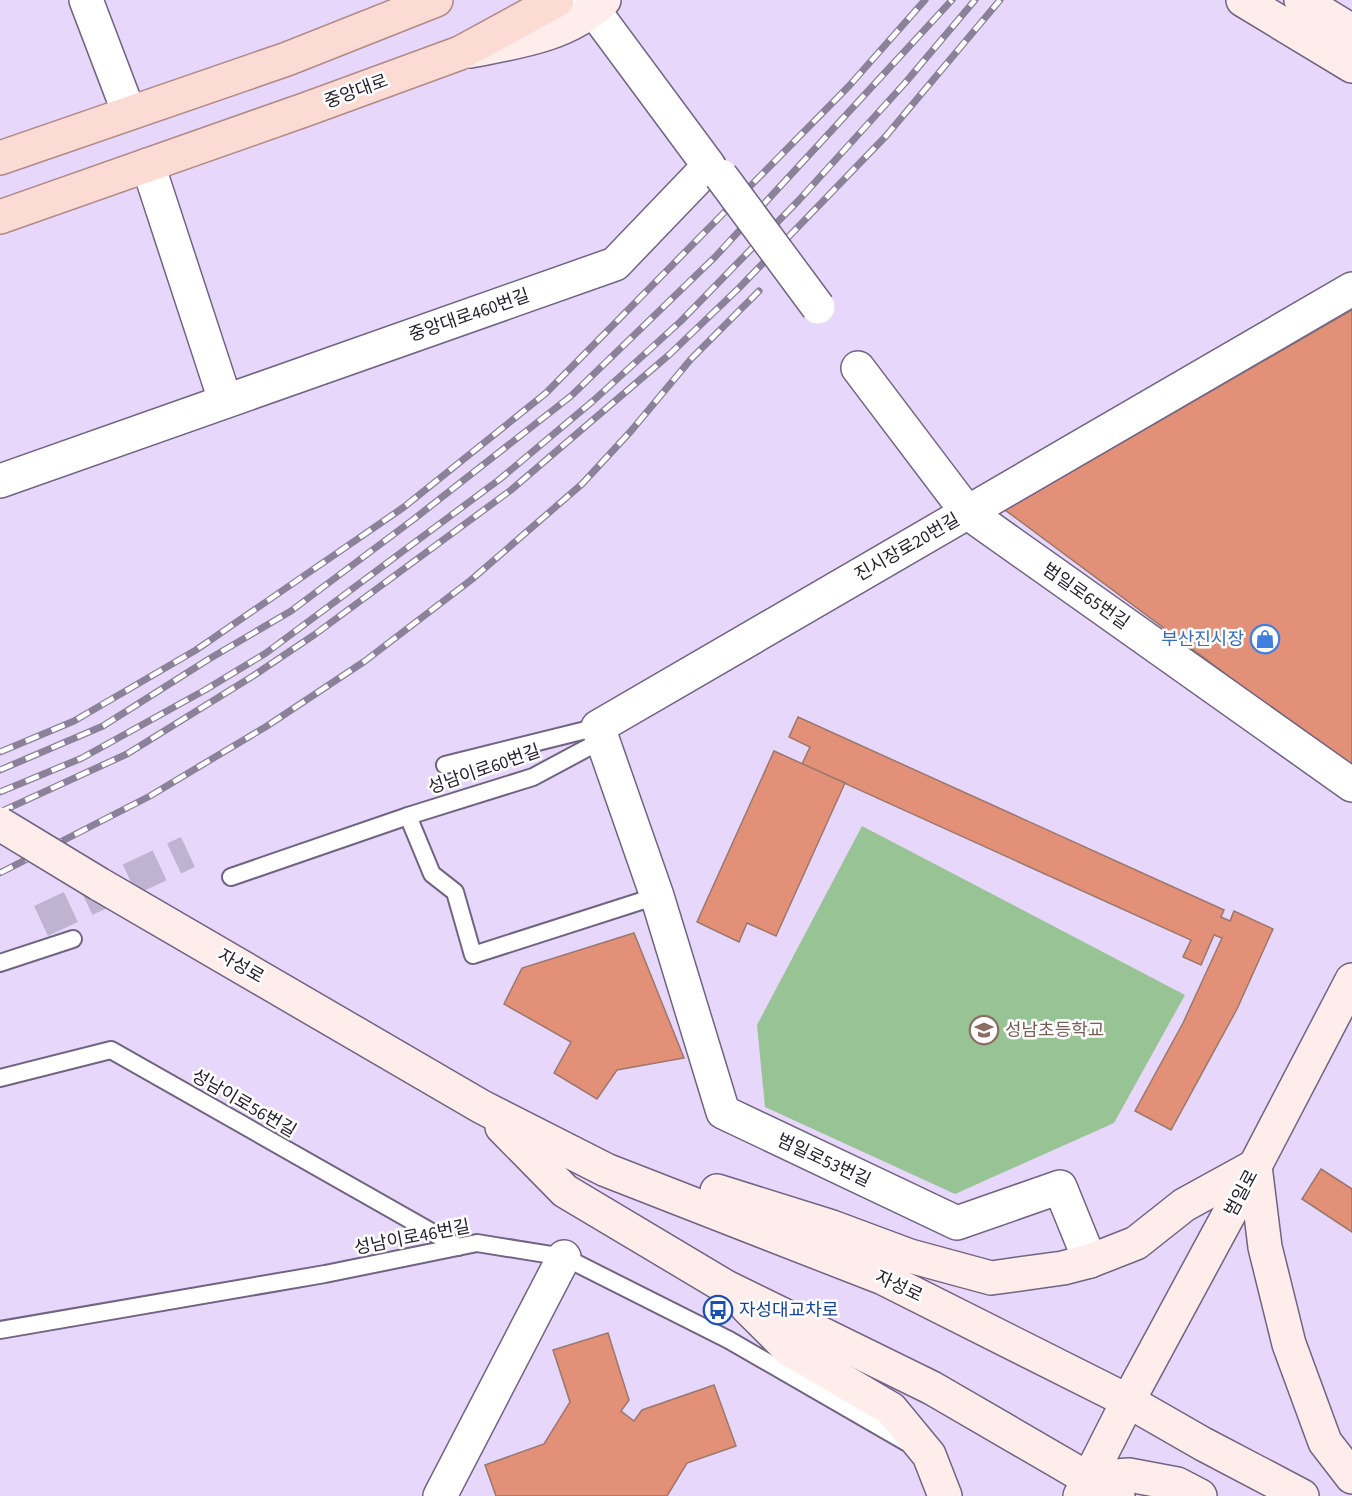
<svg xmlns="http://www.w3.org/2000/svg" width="1352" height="1496" viewBox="0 0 1352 1496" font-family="'Source Sans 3','Noto Sans KR',sans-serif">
  <rect width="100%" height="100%" fill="#e7d8fb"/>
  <path fill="#97c395" d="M862 826 1185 995 1114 1123 955 1194 765 1107 757 1025Z"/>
  <g fill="#e29077" stroke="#9b776c" stroke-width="1.5">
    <path d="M1352 310V768L1005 510Z"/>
    <path d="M798 717 1224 910 1221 917 1230 921 1234 911 1273 929 1237 1009 1171 1130 1135 1111 1183 1023 1222 938 1214 935 1201 965 1183 957 1191 940 802 764 810 747 789 737Z"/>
    <path d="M774 751 845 783 776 936 747 923 739 942 697 922Z"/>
    <path d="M634 933 684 1058 617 1070 597 1099 554 1073 571 1042 504 1004 522 968Z"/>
    <path d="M1321 1169 1352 1189V1232L1302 1199Z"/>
    <path d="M608 1333 629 1400 621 1411 634 1421 642 1410 714 1385 736 1446 687 1463 667 1496H496L485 1465 544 1444 570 1402 553 1350Z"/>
  </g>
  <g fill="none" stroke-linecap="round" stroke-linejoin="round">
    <path stroke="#c0b3d2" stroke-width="33" stroke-dasharray="33 16" stroke-linecap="butt" d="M41 921 188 852"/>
    <g stroke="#716382" stroke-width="20">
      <g id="lane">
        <path d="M445 765 598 727"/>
        <path d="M408 816 432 874 455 892 473 955 657 896"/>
        <path d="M231 877 408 816 533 777 602 740"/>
        <path d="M0 963 73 939"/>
        <path d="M0 1078 111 1050 458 1247"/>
        <path d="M0 1330 325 1274 477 1243 564 1257 729 1340 906 1442"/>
      </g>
    </g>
    <g stroke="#716382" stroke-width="36">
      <g id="street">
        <path d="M86 0 129 113"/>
        <path d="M148 165 225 400"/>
        <path d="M858 368 967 512 1352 785"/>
        <path d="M0 481 615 264 709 166 586 0"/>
        <path d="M1090 1261 1060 1187 957 1223 723 1112 657 896 598 727 1352 289"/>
        <path d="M440 1496 564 1257"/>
      </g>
    </g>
    <g stroke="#716382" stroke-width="36">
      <g id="secondary">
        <path d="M1243 0 1352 66"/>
        <path d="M1301 0 1352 31"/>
        <path d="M470 51C517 42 569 35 604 0"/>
        <path d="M99 884 482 1107 606 1170 883 1278 1128 1401 1203 1444 1302 1496"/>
        <path d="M502 1127 565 1191 726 1287 932 1388 1118 1496"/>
        <path d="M1255 1166 1265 1247 1289 1344 1325 1442 1352 1477"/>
        <path d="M717 1191 832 1227 910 1256 991 1278 1063 1268 1090 1261 1136 1243 1184 1205 1255 1166"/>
        <path d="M747 1307 789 1349 891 1409 929 1455 945 1496"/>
        <path d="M1088 1478 1129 1475 1177 1484 1200 1496"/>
        <path d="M1080 1496 1128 1401 1255 1166 1352 980"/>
      </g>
    </g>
    <g stroke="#b08a87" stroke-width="36">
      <g id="primary">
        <path d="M0 158 287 59 436 0"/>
        <path d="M0 217 307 109 460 53 557 0"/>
      </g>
    </g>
    <use href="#lane" stroke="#fff" stroke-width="16"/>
    <use href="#street" stroke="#fff" stroke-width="33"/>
    <use href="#secondary" stroke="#feedea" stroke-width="33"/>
    <use href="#primary" stroke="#fcdbd4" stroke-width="33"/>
    <g stroke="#8b8199" stroke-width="7">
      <g id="rail">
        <path d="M0 752 74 721 196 650 404 507 546 393 849 86 925 0"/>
        <path d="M0 770 103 726 209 659 291 611 414 519 571 396 715 257 952 0"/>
        <path d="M0 792 82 758 205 690 266 653 500 479 593 401 681 321 799 200 905 83 975 0"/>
        <path d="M0 812 127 754 253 676 314 635 511 490 670 354 739 288 886 136 1000 0"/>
        <path d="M0 873 150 796 267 726 365 661 471 580 582 484 631 431 691 359 759 291"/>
      </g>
    </g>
    <use href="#rail" stroke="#fff" stroke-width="4.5" stroke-dasharray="14" stroke-linecap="butt"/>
    <g stroke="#716382" stroke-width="36" stroke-linecap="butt">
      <path id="street-bridge" d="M721 176 818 307"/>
    </g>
    <g stroke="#716382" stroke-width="36" stroke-linecap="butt">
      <path id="secondary-bridge" d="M0 824 99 884"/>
    </g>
    <use href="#street-bridge" stroke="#fff" stroke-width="33"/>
    <use href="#secondary-bridge" stroke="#feedea" stroke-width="33"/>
  </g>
  <defs>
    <g id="shop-ring" transform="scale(1.5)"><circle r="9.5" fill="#fff" stroke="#3f7fe0" stroke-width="1.5"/><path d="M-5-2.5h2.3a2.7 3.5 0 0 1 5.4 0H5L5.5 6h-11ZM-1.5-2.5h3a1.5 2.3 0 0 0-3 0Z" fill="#3f7fe0"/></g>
    <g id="school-ring" transform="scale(1.5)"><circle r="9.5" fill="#fff" stroke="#8d6e63" stroke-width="1.5"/><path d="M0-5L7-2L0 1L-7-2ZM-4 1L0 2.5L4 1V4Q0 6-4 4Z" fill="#8d6e63"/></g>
    <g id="bus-ring" transform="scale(1.5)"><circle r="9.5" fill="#fff" stroke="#1a4fb4" stroke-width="1.5"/><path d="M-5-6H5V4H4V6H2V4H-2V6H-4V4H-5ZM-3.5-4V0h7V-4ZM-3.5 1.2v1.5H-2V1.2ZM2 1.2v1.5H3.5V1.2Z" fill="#1a4fb4"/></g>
  </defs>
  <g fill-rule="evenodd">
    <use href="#shop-ring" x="1265" y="639"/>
    <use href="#school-ring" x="984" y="1030"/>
    <use href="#bus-ring" x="718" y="1310"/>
  </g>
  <g text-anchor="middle" stroke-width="5" stroke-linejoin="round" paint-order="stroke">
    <g font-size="18" fill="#26212d" stroke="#fff">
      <text transform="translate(356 91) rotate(-20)" y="6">중앙대로</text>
      <text transform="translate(469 315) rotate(-19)" y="6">중앙대로460번길</text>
      <text transform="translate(907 547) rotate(-30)" y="6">진시장로20번길</text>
      <text transform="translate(1086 596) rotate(35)" y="6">범일로65번길</text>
      <text transform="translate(484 769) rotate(-19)" y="6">성남이로60번길</text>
      <text transform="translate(241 966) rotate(30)" y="6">자성로</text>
      <text transform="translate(244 1103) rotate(30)" y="6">성남이로56번길</text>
      <text transform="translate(824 1160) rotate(25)" y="6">범일로53번길</text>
      <text transform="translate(1241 1193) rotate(-62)" y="6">범일로</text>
      <text transform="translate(412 1237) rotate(-11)" y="6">성남이로46번길</text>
      <text transform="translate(899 1286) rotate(25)" y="6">자성로</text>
    </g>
    <g font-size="18" fill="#366cbe" stroke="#fff" text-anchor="end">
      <text x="1244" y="645">부산진시장</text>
    </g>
    <g font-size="18" fill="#785e54" stroke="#fff" text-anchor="start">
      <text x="1005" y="1036">성남초등학교</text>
    </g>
    <g font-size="18" fill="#164399" stroke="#fff" text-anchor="start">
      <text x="739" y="1316">자성대교차로</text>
    </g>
  </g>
</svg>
